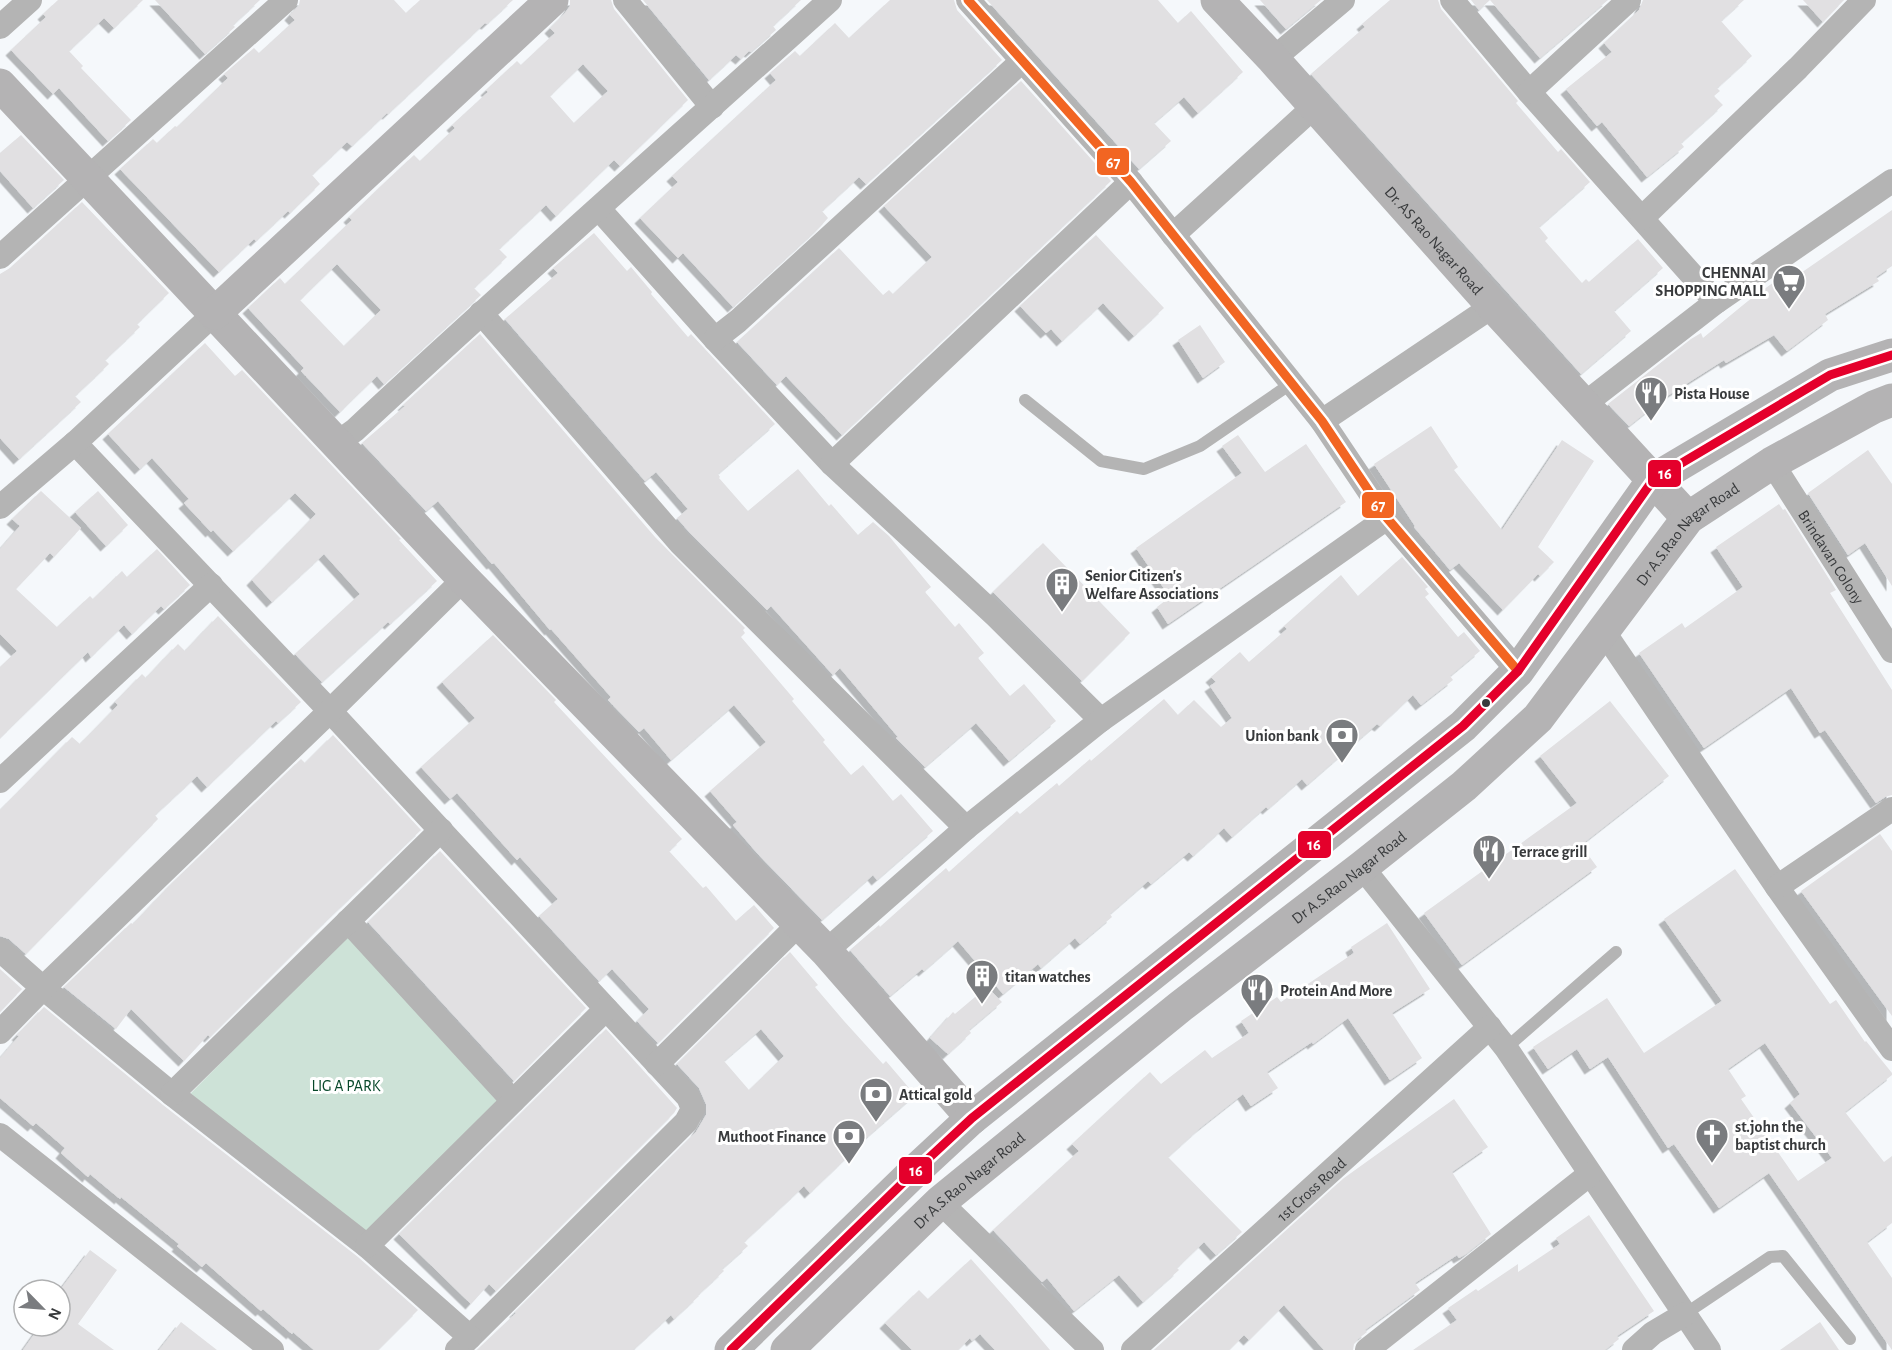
<svg xmlns="http://www.w3.org/2000/svg" width="1892" height="1350" viewBox="0 0 1892 1350" font-family="'Alegreya Sans',sans-serif">
  <defs>
    <filter id="shadow"><feDropShadow dx="-5.5" dy="5.5" stdDeviation="0" flood-color="#0004"/></filter>
  </defs>
  <rect width="100%" height="100%" fill="#f5f8fb"/>
  <path fill="#cde2d7" d="M348 934 501 1101 367 1232 189 1095Z"/>
  <g fill="#e1e0e2" fill-rule="evenodd" filter="url(#shadow)">
    <path d="M58 0H143L114 28 104 18 69 51 83 66 81 68 131 120 108 141 59 88 53 94 11 50 46 17 43 14Z"/>
    <path d="M155 0H260L233 25 235 27 205 54Z"/>
    <path d="M300 0H394L406 13 420 0H513L487 24 485 23 388 114 387 113 352 146 347 142 312 175 320 184 290 213 288 211 256 241 254 239 219 272 120 169 153 139 157 143 175 126 177 127 228 78 224 74 254 48 259 53 295 20 290 15 299 5Z"/>
    <path d="M570 0H611L614 9 688 100 620 166 614 160 556 216 546 205 499 249 507 257 474 288 481 295 384 384 377 376 340 412 301 371 304 368 248 308 280 278 285 284 352 220 349 217 381 186 414 155 420 161 455 128 452 125 488 92 486 90 517 61 521 65 555 33 550 28 565 13 570 6ZM583 64 608 91 574 123 550 96ZM337 264 381 310 344 346 300 300Z"/>
    <path d="M643 0H801L773 26 776 30 751 52 749 51 741 59 736 55 709 80Z"/>
    <path d="M890 0H954L957 10 1002 60 866 184 859 177 822 211 828 218 820 227 733 307 683 253 678 258 640 218 678 182 672 176 776 80 770 73 795 51 800 56 835 23 849 38Z"/>
    <path d="M987 0H1158L1178 23 1191 11 1243 72 1198 113 1184 97 1154 123 1171 141 1139 169Z"/>
    <path d="M1260 0H1321L1286 29Z"/>
    <path d="M1390 0H1438L1441 9 1518 101 1516 103 1558 152 1561 149 1590 182 1539 227 1548 238 1545 241 1582 283 1586 279 1589 282 1638 239 1663 268 1614 311 1631 331 1581 374 1311 74 1365 27 1362 24Z"/>
    <path d="M1471 0H1608L1540 58 1490 0 1479 10Z"/>
    <path d="M1643 0H1744L1721 21 1752 56 1717 88 1720 91 1714 96 1723 105 1681 143 1684 147 1647 177 1602 122 1597 126 1566 89 1612 52 1604 43 1639 10Z"/>
    <path d="M1803 0H1844L1823 22Z"/>
    <path d="M1021 81 1111 181 842 435 786 376 777 385 737 342 839 248 883 295 889 290 893 294 932 257 884 206Z"/>
    <path d="M21 135 64 180 33 208 0 171V153Z"/>
    <path d="M82 202 169 293 137 324 140 327 105 360 109 364 75 396 81 402 19 459 0 438V274L10 268Z"/>
    <path d="M1892 210V266L1876 277 1879 281 1825 314 1828 320 1787 351 1774 335 1726 363 1724 360 1664 398 1629 426 1608 404 1691 339 1701 333 1703 338 1748 301 1793 268 1798 275Z"/>
    <path d="M594 233 627 271 631 267 652 292 651 294 688 337 691 334 775 424 718 474 720 477 719 478 748 511 798 469 829 506 831 504 858 535 873 522 889 536 931 587 925 592 955 627 959 623 984 653 978 658 1010 696 1024 684 1056 721 1009 761 976 723 925 767 896 738 898 737 840 668 833 675 771 606 767 610 690 533 677 518 688 509 656 472 645 481 505 319 558 273 553 268Z"/>
    <path d="M1096 235 1164 308 1134 336 1103 303 1062 341 1051 329 1046 333 1020 306Z"/>
    <path d="M1200 325 1225 362 1203 378 1178 340Z"/>
    <path d="M480 334 655 537 745 628 743 630 745 633 741 637 794 699 792 701 825 740 823 742 851 775 863 765 893 801 901 794 933 831 877 880 873 875 822 920 757 853 733 825 737 822 710 791 766 742 734 705 671 760 644 728 639 732 608 700 611 697 551 629 550 630 494 563 492 564 438 501 426 511 362 443 405 406 403 405Z"/>
    <path d="M205 343 235 376 242 370 401 539 399 540 437 581 390 624 388 622 322 682 295 654 360 594 324 554 272 602 252 580 316 514 295 493 233 551 213 530 211 532 184 503 189 499 152 458 140 469 108 434Z"/>
    <path d="M1431 426 1458 467 1454 470 1502 530 1562 440 1594 461 1538 547 1554 562 1540 576 1538 574 1503 610 1459 563 1450 570 1414 527 1415 526 1374 464Z"/>
    <path d="M1238 435 1265 472 1306 444 1346 502 1168 624 1157 607 1170 597 1136 548 1242 473 1222 446Z"/>
    <path d="M1868 450 1892 484V586L1865 543 1848 555 1808 493Z"/>
    <path d="M41 491 81 528 54 557 50 553 16 589 57 627 90 596 93 599 122 571 127 577 157 549 190 585 164 609 161 606 132 634 124 625 91 657 88 652 0 738V667L17 651 0 634V549L20 526 12 519Z"/>
    <path d="M98 491 128 525 106 546 75 512Z"/>
    <path d="M1779 504 1783 510 1785 509 1836 590 1830 593 1892 690V795L1885 797 1876 803 1825 730 1820 733 1791 688 1704 748 1639 653 1682 623 1685 628 1743 587 1716 547Z"/>
    <path d="M1043 543 1130 633 1082 681 993 592Z"/>
    <path d="M1402 557 1428 587 1425 589 1429 594 1425 597 1458 637 1464 632 1480 651 1450 676 1453 680 1421 705 1413 695 1380 726 1377 724 1307 785 1302 779 1268 809 1266 807 1232 837 1224 828 1193 856 1189 852 1151 884 1148 881 1110 914 1112 917 1080 944 1075 938 1041 968 1038 964 1003 994 958 941 924 971 922 969 890 996 850 950 879 925 880 927 946 868 949 872 1017 811 1020 814 1057 783 1059 786 1090 759 1091 761 1164 699 1178 715 1194 700 1221 727 1232 718 1210 686 1216 682 1211 677 1240 652 1249 662 1287 629 1284 626 1341 575 1358 596Z"/>
    <path d="M218 616 301 702 278 723 276 721 207 787 197 776 155 815 158 819 26 954 9 939 0 936V810L72 737 80 744 118 705 115 702 142 674 146 678 178 644 185 651Z"/>
    <path d="M493 635 556 700 554 702 682 839 669 851 703 888 706 886 736 921 754 905 774 928 658 1043 637 1021 649 1009 612 969 599 981 539 916 558 899 520 857 517 860 457 793 450 799 421 767 475 718 442 682Z"/>
    <path d="M1610 701 1669 776 1581 845 1597 867 1462 965 1424 913 1577 803 1540 756Z"/>
    <path d="M333 735 421 830 321 926 210 1037 208 1035 184 1061 131 1009 116 1029 64 987 131 923 133 924 172 883 301 759 305 763Z"/>
    <path d="M1880 834 1892 851V1016L1801 891Z"/>
    <path d="M440 851 586 1008 514 1081 368 922Z"/>
    <path d="M1735 869 1830 1004 1836 1000 1865 1042 1866 1041 1892 1073V1075L1845 1112 1884 1162 1892 1156V1223L1867 1242 1892 1278V1350L1769 1173 1719 1208 1674 1144 1668 1148 1608 1057 1590 1069 1577 1049 1548 1069 1533 1047 1607 998 1644 1053 1722 1001 1664 919ZM1765 1043 1800 1094 1790 1103 1832 1158 1798 1181 1741 1099 1746 1096 1728 1069Z"/>
    <path d="M1387 923 1430 989 1392 1013 1422 1058 1390 1080 1348 1018 1313 1044 1312 1042 1267 1072 1278 1088 1251 1106 1243 1094 1200 1128 1168 1157 1242 1232 1216 1255 1204 1242 1177 1268 1179 1270 1143 1302 1119 1275 1074 1311 1047 1278 1042 1282 993 1230 1079 1151 1072 1144 1150 1072 1161 1084 1205 1050 1212 1058 1249 1033 1241 1021 1277 997 1281 1002 1354 953 1351 947Z"/>
    <path d="M790 952 818 985 815 987 844 1021 883 1064 886 1061 915 1095 858 1145 859 1146 810 1193 804 1186 744 1242 748 1246 722 1269 724 1271 698 1295 699 1296 674 1319 671 1315 633 1350H477L516 1313 515 1312 696 1132 706 1115V1104L699 1088 677 1064ZM761 1029 784 1056 749 1090 724 1061Z"/>
    <path d="M0 969 22 989 0 1012Z"/>
    <path d="M987 987 1002 1002 969 1030 971 1033 948 1054 930 1038 953 1012 955 1014Z"/>
    <path d="M44 1007 163 1105 358 1257 418 1310 378 1350H314L293 1332 292 1334 263 1309 261 1311 206 1263 202 1267 177 1246 179 1244 121 1197 120 1199 90 1174 88 1177 61 1153 65 1148 36 1123 33 1126 0 1098V1058L19 1036 17 1035Z"/>
    <path d="M606 1029 677 1108 674 1113 496 1291 489 1284 471 1304 399 1234Z"/>
    <path d="M1454 1099 1488 1147 1452 1172 1491 1234 1466 1254 1459 1258 1457 1255 1415 1283 1420 1290 1365 1330 1367 1332 1358 1339 1354 1344 1353 1350H1324L1284 1305 1249 1340 1244 1335 1229 1350H1154L1344 1178Z"/>
    <path d="M1589 1215 1654 1311 1617 1336 1619 1339 1605 1350H1413L1457 1320 1448 1308 1476 1289 1478 1291 1518 1264V1272L1560 1244 1556 1238Z"/>
    <path d="M90 1250 117 1270 78 1324 114 1350H23L40 1326H60V1290Z"/>
    <path d="M971 1259 1012 1305 1050 1350H995L980 1334 972 1341 970 1338 958 1350H912L885 1323 919 1290 928 1299Z"/>
    <path d="M181 1322 217 1350H159Z"/>
    <path d="M1820 1322 1839 1350H1780Z"/>
  </g>
  <g fill="none" stroke-linecap="round" stroke-linejoin="round">
    <g stroke="#b4b4b4" stroke-width="12">
      <path d="M1025 400 1101 461 1144 469 1200 446 1292 383"/>
      <path d="M1506 1048 1616 952"/>
      <path d="M1685 1314 1770 1257 1783 1256 1850 1339"/>
    </g>
    <g stroke="#b4b4b4" stroke-width="24">
      <path d="M625 0 712 107"/>
      <path d="M968 0 1131 182 1322 421 1387 518 1518 671"/>
      <path d="M1452 0 1529 92 1716 302"/>
      <path d="M0 27 30 0"/>
      <path d="M1273 59 1343 0"/>
      <path d="M1529 92 1629 0"/>
      <path d="M599 209 715 339 832 464 996 616 1101 720"/>
      <path d="M1642 218 1798 68 1864 0"/>
      <path d="M1173 235 1315 106"/>
      <path d="M0 257 286 0"/>
      <path d="M481 313 680 543 966 828"/>
      <path d="M715 339 738 321 1022 61"/>
      <path d="M1583 405 1716 302 1892 181"/>
      <path d="M1322 421 1493 306"/>
      <path d="M75 443 330 711 688 1097 693 1109 686 1122 457 1350"/>
      <path d="M337 443 355 430C511 284 672 143 830 0"/>
      <path id="s1" d="M1772 463 1892 651"/>
      <path d="M832 464 1131 182"/>
      <path d="M0 507 75 443 215 313"/>
      <path d="M1604 632 1777 887 1892 1049"/>
      <path d="M0 781 211 585"/>
      <path d="M1362 867 1506 1048 1709 1350"/>
      <path d="M1777 887 1892 809"/>
      <path d="M348 921 513 1101"/>
      <path d="M0 950 43 988 172 1094 367 1246 470 1337"/>
      <path d="M826 951 966 828 1101 720 1387 518"/>
      <path d="M0 1032 43 988 330 711 464 579"/>
      <path d="M657 1064 799 924"/>
      <path d="M172 1094 441 830"/>
      <path d="M0 1135 272 1350"/>
      <path d="M940 1202 1092 1350"/>
      <path d="M367 1246 606 1009"/>
      <path id="s2" d="M1133 1350 1490 1027"/>
      <path d="M1367 1350 1590 1174"/>
      <path d="M1634 1350 1653 1333 1685 1314"/>
    </g>
    <g stroke="#b4b3b4" stroke-width="33">
      <path id="s3" d="M1217 0 1273 59 1493 306 1688 518"/>
      <path d="M0 85 464 579 826 951 972 1118"/>
      <path d="M215 313 552 0"/>
      <path d="M731 1350 916 1170 972 1118 1463 726 1518 671 1653 480 1830 375 1892 355"/>
      <path id="s4" d="M787 1350 940 1202 1181 1006 1362 867 1464 786 1538 718 1688 518 1772 463 1874 407 1892 400"/>
    </g>
    <g stroke="#fff" stroke-width="14">
      <path id="bus-1" d="M968 0 1131 182 1322 421 1387 518 1518 671"/>
    </g>
    <g stroke="#fff" stroke-width="14">
      <path id="bus-2" d="M731 1350 916 1170 972 1118 1463 726 1518 671 1653 480 1830 375 1892 355"/>
    </g>
    <use href="#bus-1" stroke="#f26522" stroke-width="9"/>
    <use href="#bus-2" stroke="#e4002b" stroke-width="9"/>
  </g>
  <defs>
    <g id="supermarket-pin" transform="scale(1.725)"><path d="M0 17L-7.5 6A9.5 9.5 0 1 1 7.5 6Z" fill="#7a7c7f" stroke="#fff"/><path d="M-6-5.5h2.5l.6 2H6L4.5 2H-2.5L-4.4-4H-6ZM-1.5 3.2a1.3 1.3 0 1 0 .1 0ZM3 3.2a1.3 1.3 0 1 0 .1 0Z" fill="#fff"/></g>
    <g id="restaurant-pin" transform="scale(1.725)"><path d="M0 17L-7.5 6A9.5 9.5 0 1 1 7.5 6Z" fill="#7a7c7f" stroke="#fff"/><path d="M-5-6h1v4h1v-4h1v4h1v-4h1v5L-1.5 .5V6h-2V.5L-5-1ZM5-6V6H3V1.5H1.5Q1.5-4 5-6Z" fill="#fff"/></g>
    <g id="building-pin" transform="scale(1.725)"><path d="M0 17L-7.5 6A9.5 9.5 0 1 1 7.5 6Z" fill="#7a7c7f" stroke="#fff"/><path d="M-4-6H4V6H1V3H-1V6H-4ZM-2.5-4.3h1.7v1.8h-1.7ZM.8-4.3h1.7v1.8H.8ZM-2.5-1h1.7V.8h-1.7ZM.8-1h1.7V.8H.8Z" fill="#fff"/></g>
    <g id="bank-pin" transform="scale(1.725)"><path d="M0 17L-7.5 6A9.5 9.5 0 1 1 7.5 6Z" fill="#7a7c7f" stroke="#fff"/><path d="M-6-4H6V4H-6ZM0-2.3a2.3 2.3 0 1 0 0 4.6a2.3 2.3 0 1 0 0-4.6Z" fill="#fff"/></g>
    <g id="church-pin" transform="scale(1.725)"><path d="M0 17L-7.5 6A9.5 9.5 0 1 1 7.5 6Z" fill="#7a7c7f" stroke="#fff"/><path d="M-1.2-6h2.4v3.5h3.3v2.4h-3.3V6h-2.4V-.1h-3.3v-2.4h3.3Z" fill="#fff"/></g>
  </defs>
  <g fill-rule="evenodd">
    <use href="#supermarket-pin" x="1789" y="281"/>
    <use href="#restaurant-pin" x="1651" y="393"/>
    <use href="#building-pin" x="1062" y="584"/>
    <use href="#bank-pin" x="1342" y="735"/>
    <use href="#restaurant-pin" x="1489" y="851"/>
    <use href="#building-pin" x="982" y="976"/>
    <use href="#restaurant-pin" x="1257" y="990"/>
    <use href="#bank-pin" x="876" y="1094"/>
    <use href="#church-pin" x="1712" y="1135"/>
    <use href="#bank-pin" x="849" y="1136"/>
  </g>
  <circle fill="#383a3c" stroke="#fff" stroke-width="2" cx="1486" cy="703" r="5"/>
  <g text-anchor="middle" stroke-width="6" stroke-linejoin="round" paint-order="stroke">
    <g font-size="16" fill="#383a3c" stroke="#fff">
      <text dy="6" stroke="none"><textPath href="#s3" startOffset="324">Dr. AS Rao Nagar Road</textPath></text>
      <text dy="6" stroke="none"><textPath href="#s4" startOffset="1221">Dr A.S.Rao Nagar Road</textPath></text>
      <text dy="6" stroke="none"><textPath href="#s1" startOffset="111">Brindavan Colony</textPath></text>
      <text dy="6" stroke="none"><textPath href="#s4" startOffset="735">Dr A.S.Rao Nagar Road</textPath></text>
      <text dy="6" stroke="none"><textPath href="#s4" startOffset="249">Dr A.S.Rao Nagar Road</textPath></text>
      <text dy="6" stroke="none"><textPath href="#s2" startOffset="240">1st Cross Road</textPath></text>
    </g>
    <g font-size="16" font-weight="bold" fill="#383a3c" stroke="#fff" text-anchor="start">
      <text x="1766" y="278" text-anchor="end">CHENNAI<tspan x="1766" dy="18">SHOPPING MALL</tspan></text>
      <text x="1674" y="399">Pista House</text>
      <text x="1085" y="581">Senior Citizen's<tspan x="1085" dy="18">Welfare Associations</tspan></text>
      <text x="1319" y="741" text-anchor="end">Union bank</text>
      <text x="1512" y="857">Terrace grill</text>
      <text x="1005" y="982">titan watches</text>
      <text x="1280" y="996">Protein And More</text>
      <text x="899" y="1100">Attical gold</text>
      <text x="1735" y="1132">st.john the<tspan x="1735" dy="18">baptist church</tspan></text>
      <text x="826" y="1142" text-anchor="end">Muthoot Finance</text>
    </g>
    <g font-size="16" fill="#07482a" stroke="#fff">
      <text x="346" y="1091">LIG A PARK</text>
    </g>
  </g>
  <g stroke="#fff" stroke-width="2">
    <rect x="1096" y="147" width="34" height="29" rx="6" fill="#f26522"/>
    <rect x="1647" y="459" width="35" height="29" rx="6" fill="#e4002b"/>
    <rect x="1361" y="491" width="34" height="28" rx="6" fill="#f26522"/>
    <rect x="1297" y="830" width="35" height="29" rx="6" fill="#e4002b"/>
    <rect x="898" y="1156" width="35" height="29" rx="6" fill="#e4002b"/>
  </g>
  <g font-size="16" text-anchor="middle" font-weight="bold" fill="#fff">
    <text x="1113" y="168">67</text>
    <text x="1665" y="479">16</text>
    <text x="1378" y="511">67</text>
    <text x="1314" y="850">16</text>
    <text x="916" y="1176">16</text>
  </g>
  <g transform="translate(42 1308) rotate(115)"><circle r="28" fill="#ffffff" stroke="#afb0b1" stroke-width="1.5"/>
  <path d="M0-4.5L10 22L0 15L-10 22Z" fill="#7a7c7f"/>
  <text y="-9" font-size="16" font-weight="bold" text-anchor="middle" fill="#383a3c">N</text>
  </g>
</svg>
